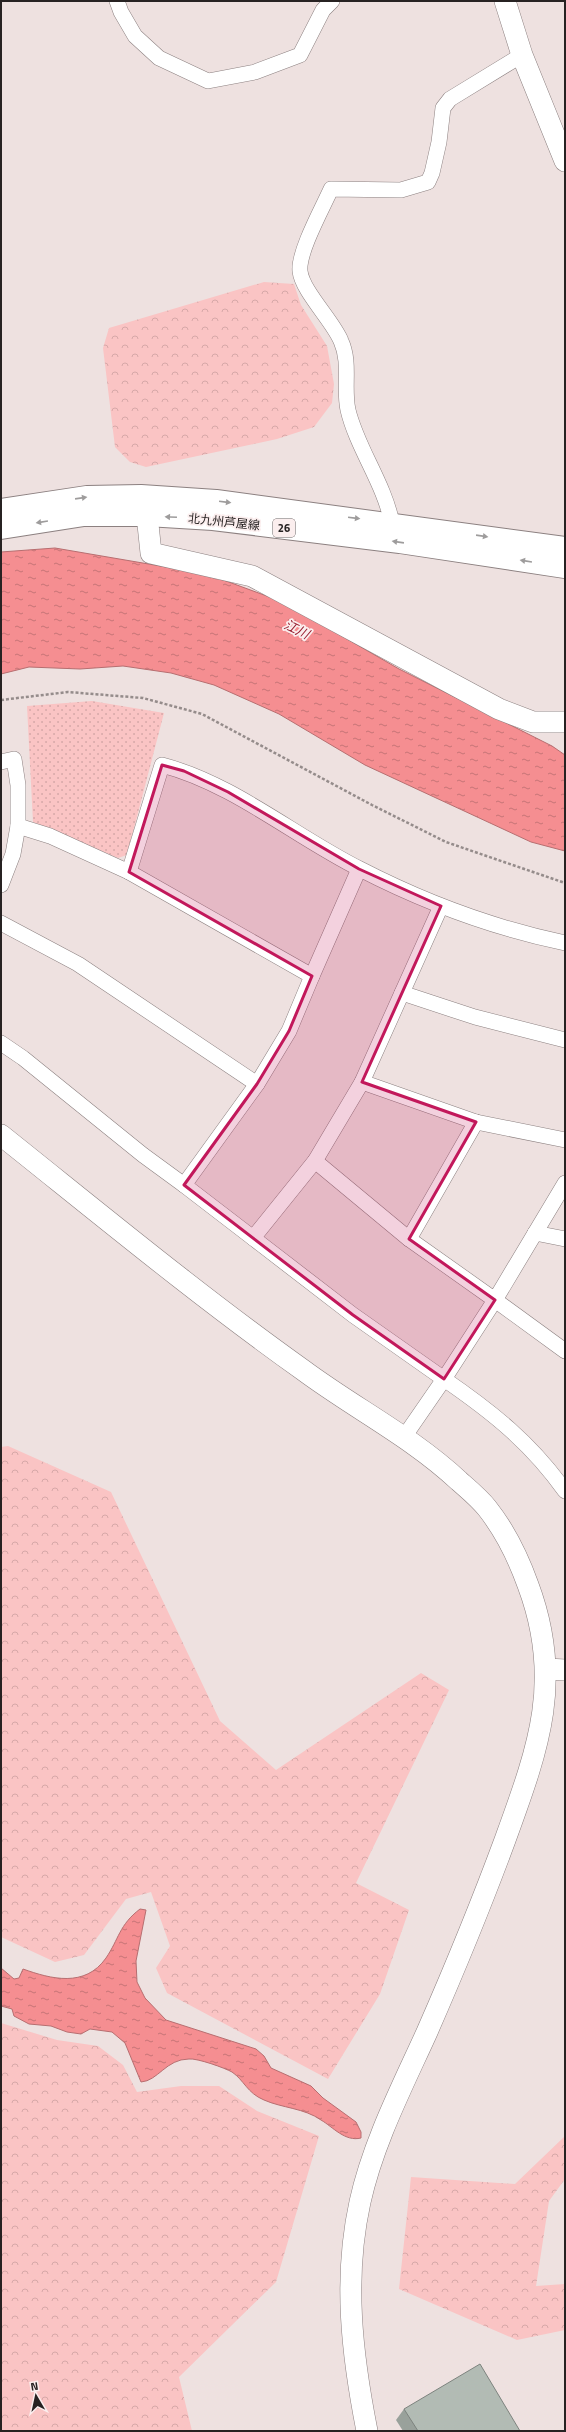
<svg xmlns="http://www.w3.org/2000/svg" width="566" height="2432" viewBox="0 0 566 2432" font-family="'Titillium Web','Noto Sans JP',sans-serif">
  <defs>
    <pattern id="forest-crowns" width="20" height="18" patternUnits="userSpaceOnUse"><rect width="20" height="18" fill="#fac4c4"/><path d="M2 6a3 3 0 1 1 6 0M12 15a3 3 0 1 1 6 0" fill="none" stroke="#d6a8a8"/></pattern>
    <pattern id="park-dots" width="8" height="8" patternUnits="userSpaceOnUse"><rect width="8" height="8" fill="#fac4c4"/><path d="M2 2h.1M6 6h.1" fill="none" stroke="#d6a8a8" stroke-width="1.8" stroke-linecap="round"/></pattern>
    <pattern id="water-ripples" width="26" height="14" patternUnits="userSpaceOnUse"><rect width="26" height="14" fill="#f58e91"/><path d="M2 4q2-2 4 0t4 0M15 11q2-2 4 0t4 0" fill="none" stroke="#c67476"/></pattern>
  </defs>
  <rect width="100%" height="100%" fill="#eee1e0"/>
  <g fill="url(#forest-crowns)">
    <path d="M264 282 294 284 301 305 327 346 334 384 332 403 314 427 277 439 146 467 130 462 115 447 103 348 109 328Z"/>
    <path d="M8 1446 111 1492 220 1721 276 1770 421 1673 449 1690 356 1883 409 1910 380 1994 328 2079 167 1993 156 1968 170 1946 151 1892 126 1899 84 1955 55 1962 1 1937V1447Z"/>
    <path d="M1 2023 57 2040 98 2046 123 2065 137 2092 181 2086H219L257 2111 319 2136 276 2282 179 2377 192 2431H1Z"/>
    <path d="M565 2136V2179L549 2201 536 2286 565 2284V2330L517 2340 399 2289 411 2177 515 2184Z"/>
  </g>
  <path fill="url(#park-dots)" d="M92 701 164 713 127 855 118 858 33 822 27 706Z"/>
  <g fill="url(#water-ripples)" stroke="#b76e70">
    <path d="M55 548 207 574 283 602 399 669 552 746 565 755V851L531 842 365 765 279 714 214 685 171 673 123 666 80 669 29 667 1 674V552Z"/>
    <path d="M140 1909 146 1910 136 1961 137 1982 145 1998 166 2020 256 2049 264 2056 271 2068 311 2086 323 2098 356 2122 361 2132V2138C345 2142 333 2127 321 2120 304 2108 282 2108 264 2100 247 2093 244 2080 232 2072 225 2068 197 2058 189 2059 166 2059 158 2081 141 2082L125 2043 112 2032 90 2029 81 2034 67 2032 51 2026 29 2024 14 2016 12 2009 1 2006V1968L14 1979 19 1978 23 1969C51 1979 85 1988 106 1958 119 1939 119 1925 140 1909Z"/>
  </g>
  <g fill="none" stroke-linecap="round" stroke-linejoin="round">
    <g stroke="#8c8080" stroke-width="16">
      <g id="street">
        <path d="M117 1 121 12 135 36 159 58 208 81 255 72 300 55 323 10 332 1"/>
        <path d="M392 523C384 483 357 448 348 410 343 387 351 363 341 341 333 321 302 291 300 271 298 252 323 207 331 189L401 190 428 182 432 173 439 142 443 108 450 99 522 55"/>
        <path d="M1 762 14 759 18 785V826L50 836 129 872 162 765C234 784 294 836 360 869 424 902 494 928 565 943"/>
        <path d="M1 885 13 854 18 826"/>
        <path d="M1 923 78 964 257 1084 289 1031 312 976 129 872"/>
        <path d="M312 976 359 869"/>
        <path d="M402 993 475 1017 565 1040"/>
        <path d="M1 1043 23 1058 143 1155 184 1185 257 1084"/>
        <path d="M362 1082 476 1122 565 1140"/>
        <path d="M315 1161 409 1239 476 1122"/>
        <path d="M184 1185 253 1238 315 1161 362 1082 441 906"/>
        <path d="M535 1233 565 1239"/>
        <path d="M253 1238 353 1315 444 1379 495 1300 565 1351"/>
        <path d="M409 1239 495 1300 565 1183"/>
        <path d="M404 1437 444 1379C492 1412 531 1443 565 1491"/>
      </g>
    </g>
    <g stroke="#8c8080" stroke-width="22">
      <g id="secondary">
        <path d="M505 1 522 55 565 161"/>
        <path d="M147 515 151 553 252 576 499 709 533 722H565"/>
        <path d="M1 1135C100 1214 199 1296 303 1370 354 1408 412 1437 459 1481 468 1489 479 1498 487 1508 506 1532 518 1557 528 1585 564 1681 538 1749 505 1840 481 1905 455 1968 427 2032 402 2087 373 2143 360 2202 343 2279 352 2355 367 2431"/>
        <path d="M547 1669 565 1670"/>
      </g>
    </g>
    <g stroke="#8c8080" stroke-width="24">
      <g id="primary">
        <path d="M1 510 87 497 141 496 216 501 565 548"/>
        <path d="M1 528 84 515H147L213 519 400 542 565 567"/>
      </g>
    </g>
    <path stroke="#958c8b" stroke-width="2.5" stroke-dasharray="3 2" stroke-linecap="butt" d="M1 700 68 692 143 698 202 714 372 805 446 842 565 883"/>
    <use href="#street" stroke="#fff" stroke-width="15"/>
    <use href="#secondary" stroke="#fff" stroke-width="21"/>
    <use href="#primary" stroke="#fff" stroke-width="22"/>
  </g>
  <path fill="#99a19b" d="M404 2409 520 2431H403L396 2420Z"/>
  <path fill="#b2bbb4" stroke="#7d837e" d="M480 2364 520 2431H418L404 2409Z"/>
  <defs><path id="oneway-solid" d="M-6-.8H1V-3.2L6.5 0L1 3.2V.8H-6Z"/></defs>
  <g fill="#9e9c9c">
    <use href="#oneway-solid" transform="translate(81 498) rotate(-8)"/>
    <use href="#oneway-solid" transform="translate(225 502) rotate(7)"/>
    <use href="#oneway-solid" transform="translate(171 517) rotate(-177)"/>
    <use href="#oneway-solid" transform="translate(354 518) rotate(7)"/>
    <use href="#oneway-solid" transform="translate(42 522) rotate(171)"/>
    <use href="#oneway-solid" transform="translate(482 536) rotate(8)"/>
    <use href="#oneway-solid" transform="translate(398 542) rotate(-172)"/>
    <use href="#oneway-solid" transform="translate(526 561) rotate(-171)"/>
  </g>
  <path fill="#c2185b" fill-opacity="0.2" stroke="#c2185b" stroke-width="3" stroke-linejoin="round" d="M162 765 184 771 228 792 359 869 441 906 362 1082 476 1122 409 1239 495 1300 444 1379 353 1315 184 1185 257 1084 289 1031 312 976 129 872Z"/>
  <g text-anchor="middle" stroke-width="3.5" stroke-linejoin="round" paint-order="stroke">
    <rect fill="#fbeeee" stroke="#675f5f" stroke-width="1" x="273" y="519" width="22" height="18" rx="3"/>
    <g font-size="11" font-weight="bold" fill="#272222">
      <text x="284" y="532">26</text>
    </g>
    <g font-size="12" fill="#272222" stroke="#fbeeee">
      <text transform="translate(224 522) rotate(6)" y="4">北九州芦屋線</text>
    </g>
    <g font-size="13" font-style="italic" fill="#981f31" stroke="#fbeeee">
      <text transform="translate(297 629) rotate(26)" y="5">江川</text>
    </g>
  </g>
  <rect width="566" height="2432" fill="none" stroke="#272222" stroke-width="4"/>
  <g transform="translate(36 2396) rotate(351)" stroke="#fbeeee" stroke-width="3" paint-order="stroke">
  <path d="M0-3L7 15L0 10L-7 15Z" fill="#272222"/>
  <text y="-6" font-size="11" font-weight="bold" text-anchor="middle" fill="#272222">N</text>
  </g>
</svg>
